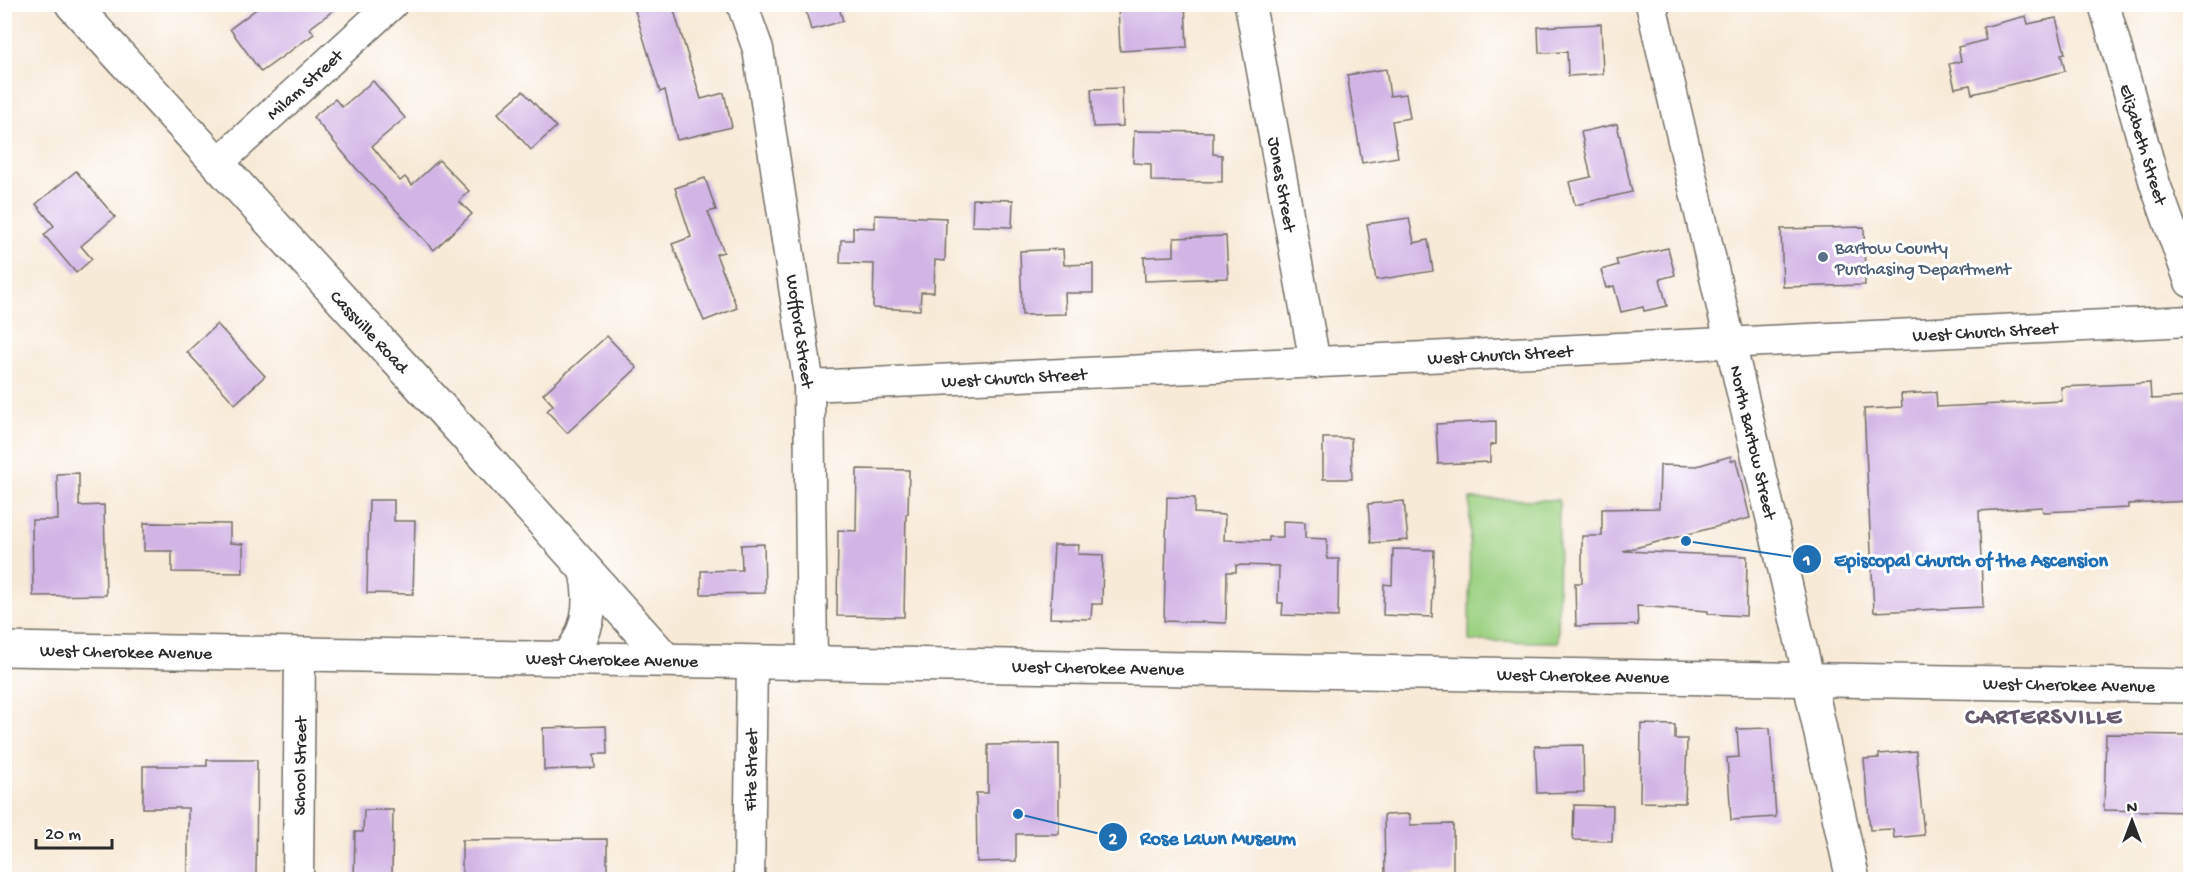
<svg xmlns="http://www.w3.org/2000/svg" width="2195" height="884" viewBox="0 0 2195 884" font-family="'Gochi Hand',sans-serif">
  <rect width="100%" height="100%" fill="#fff"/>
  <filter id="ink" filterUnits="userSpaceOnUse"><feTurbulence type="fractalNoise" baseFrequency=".0167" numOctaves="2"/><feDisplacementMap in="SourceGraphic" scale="12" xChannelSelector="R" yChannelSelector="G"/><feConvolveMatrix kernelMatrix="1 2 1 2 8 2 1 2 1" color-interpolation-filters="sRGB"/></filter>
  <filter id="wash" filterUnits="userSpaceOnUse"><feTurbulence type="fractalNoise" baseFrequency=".008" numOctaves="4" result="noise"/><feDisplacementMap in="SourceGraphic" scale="24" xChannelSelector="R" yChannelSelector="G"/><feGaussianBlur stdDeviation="1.35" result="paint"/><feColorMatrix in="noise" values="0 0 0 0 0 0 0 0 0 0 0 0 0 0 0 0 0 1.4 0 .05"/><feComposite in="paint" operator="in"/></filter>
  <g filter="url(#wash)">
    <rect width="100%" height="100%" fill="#f7ead7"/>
    <path fill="#9dd283" stroke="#647e57" stroke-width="1.5" d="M1470 499 1559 500 1558 642 1469 641Z"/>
    <g id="blocks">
      <g fill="#d2b5e5">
        <path d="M263 4H342L310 28 314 34 261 72 230 29Z"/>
        <path d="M633 4H672L701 99 724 93 732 127 677 140 665 90 660 92Z"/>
        <path d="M804 4H838L843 21 811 30Z"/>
        <path d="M1118 4H1185L1187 47 1120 51Z"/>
        <path d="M2026 16 2028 24 2056 18 2065 53 2061 54 2065 71 1972 94 1970 85 1955 88 1949 64 1961 61 1958 47 1986 40 1983 27Z"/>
        <path d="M1601 24 1603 74 1568 76 1567 52 1539 53 1538 27Z"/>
        <path d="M1386 69 1390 96 1406 94 1410 118 1392 121 1398 157 1362 163 1347 75Z"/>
        <path d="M373 81 405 118 372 146 400 181 405 177 412 185 439 160 469 191 459 201 472 214 434 250 356 168 313 117 335 99 342 107Z"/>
        <path d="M1122 88 1123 126 1093 127 1091 89Z"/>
        <path d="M523 91 556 127 531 150 498 113Z"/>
        <path d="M1617 124 1632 192 1575 205 1569 182 1591 177 1581 132Z"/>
        <path d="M1134 131 1213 132V154L1222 155V182L1151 181V164L1133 163Z"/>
        <path d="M76 171 115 217 81 246 92 259 76 273 44 235 54 226 36 204Z"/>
        <path d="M705 178 716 210 708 212 724 252 716 254 737 308 704 321 672 244 691 237 675 188Z"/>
        <path d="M973 199 1013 200 1012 227 972 226Z"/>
        <path d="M875 215 946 218 945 261 935 260 934 292H921L920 310 873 308 874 264 840 263 841 240H853V227L875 228Z"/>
        <path d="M1409 218 1414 243 1428 240 1433 271 1376 280 1367 224Z"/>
        <path d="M1864 227 1865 285 1783 287 1781 229Z"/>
        <path d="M1226 236 1228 278 1145 281 1144 257 1174 256V238Z"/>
        <path d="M1668 248 1675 275 1660 279 1667 306 1644 311 1643 307 1621 312 1614 286 1606 288 1601 270 1618 265 1616 260Z"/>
        <path d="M1063 249 1064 265 1093 264V293H1065L1066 314 1022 315 1020 251Z"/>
        <path d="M217 324 265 376 235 404 187 352Z"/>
        <path d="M607 336 637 368 567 433 547 411 553 405 543 394Z"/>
        <path d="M2150 383 2151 399 2190 397V501L2128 504V508L2043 512 2042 507 1979 511 1983 607 1874 612 1864 409 1902 407 1901 394 1936 392 1937 407 2062 401 2061 387Z"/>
        <path d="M1496 421V444L1490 445V462L1438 464 1436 424Z"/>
        <path d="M1323 438H1351L1352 479H1323Z"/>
        <path d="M1731 456V461L1736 460 1750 518 1623 551 1747 556 1746 616 1708 614V611L1637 606 1638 625 1576 626 1575 583H1582V536H1602V509L1659 508 1660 465 1697 466Z"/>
        <path d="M857 469 909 470 908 514H906L904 617 837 616 838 530 856 531Z"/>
        <path d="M79 473V506L104 505 106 595 33 596 32 520H58L57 474Z"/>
        <path d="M1167 497 1195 498 1194 513 1225 515 1224 540 1269 541V537H1283V521L1305 522V538L1327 539V559H1339L1338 617 1282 615 1283 603H1278L1279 566 1236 565V572H1227L1226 623 1164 621Z"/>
        <path d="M369 500H394V521H415L413 594 367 593Z"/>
        <path d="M1404 501 1408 540 1371 543 1368 504Z"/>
        <path d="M144 523 230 524V543L243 544V573L172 572V551H144Z"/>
        <path d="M764 544 765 593 701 594V571L742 570 741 545Z"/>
        <path d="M1054 545H1079L1078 554 1103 555 1102 604H1092L1091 619 1050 618Z"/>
        <path d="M1393 549 1434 550 1432 617 1383 615 1384 584 1392 585Z"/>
        <path d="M1641 724 1675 725V739H1687L1685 803 1640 802Z"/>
        <path d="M606 726 607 754H594L595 768 544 770 543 728Z"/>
        <path d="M1770 728 1776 817 1731 820 1727 758 1739 757 1737 729Z"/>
        <path d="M2106 734 2190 735V812L2104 810Z"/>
        <path d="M1059 744V834H1016V861L977 862 976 793H988V745Z"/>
        <path d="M1583 745 1584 792 1537 793 1535 746Z"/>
        <path d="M1916 751 1924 835 1894 838 1893 829 1870 830 1864 759 1879 758V754Z"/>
        <path d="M207 760H257L256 879H188V808H143V766H207Z"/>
        <path d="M1574 805 1613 806 1612 841 1573 840Z"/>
        <path d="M364 810H393L392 874H381V879H354L355 832H363Z"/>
        <path d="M1410 814V825L1453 824V873H1408V879H1385L1384 815Z"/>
        <path d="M607 839V879H462V840Z"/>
      </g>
    </g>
  </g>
  <g filter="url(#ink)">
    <use href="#blocks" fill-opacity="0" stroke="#726e67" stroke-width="1.5"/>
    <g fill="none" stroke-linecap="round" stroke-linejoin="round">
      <g stroke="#726e67" stroke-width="33">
        <g id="minor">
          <path d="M742 4 758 49 809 386 812 662"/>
          <path d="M1250 4 1315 363"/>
          <path d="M1651 4 1809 679"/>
          <path d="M2104 4 2155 184 2190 282"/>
          <path d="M217 164 392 4"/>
          <path d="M809 386 2190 321"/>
          <path d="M298 880 300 653"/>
          <path d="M749 880 752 661"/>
        </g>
      </g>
      <g stroke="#726e67" stroke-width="36">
        <g id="major">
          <path d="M72 4 479 450 665 659"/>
          <path d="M4 649 2190 686"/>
          <path d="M567 658C589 633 593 603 586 572"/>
          <path d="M1809 679 1853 880"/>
        </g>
      </g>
      <use href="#minor" stroke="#fff" stroke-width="30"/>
      <use href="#major" stroke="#fff" stroke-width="33"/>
    </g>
  </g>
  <circle fill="#5c6f8a" stroke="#fff" stroke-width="2" cx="1823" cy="257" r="6"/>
  <g text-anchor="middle" stroke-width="6" stroke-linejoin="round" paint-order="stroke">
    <g font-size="18" fill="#2b2b2b" stroke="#fff">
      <text transform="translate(304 84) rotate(-42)" y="6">Milam Street</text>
      <text transform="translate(2144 144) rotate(73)" y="6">Elizabeth Street</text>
      <text transform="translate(1283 184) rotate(80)" y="6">Jones Street</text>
      <text transform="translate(370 331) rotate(47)" y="6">Cassville Road</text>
      <text transform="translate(801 331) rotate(82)" y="6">Wofford Street</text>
      <text transform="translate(1985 331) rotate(-3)" y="6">West Church Street</text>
      <text transform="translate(1500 354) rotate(-3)" y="6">West Church Street</text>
      <text transform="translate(1014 377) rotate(-3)" y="6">West Church Street</text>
      <text transform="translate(1754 442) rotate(77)" y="6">North Bartow Street</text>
      <text transform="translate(126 651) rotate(1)" y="6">West Cherokee Avenue</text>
      <text transform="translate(612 659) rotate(1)" y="6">West Cherokee Avenue</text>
      <text transform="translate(1098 667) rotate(1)" y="6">West Cherokee Avenue</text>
      <text transform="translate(1583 675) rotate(1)" y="6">West Cherokee Avenue</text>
      <text transform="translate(2069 684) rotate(1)" y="6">West Cherokee Avenue</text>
      <text transform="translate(299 766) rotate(-89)" y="6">School Street</text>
      <text transform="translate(750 770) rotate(-89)" y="6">Fite Street</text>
    </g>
    <g font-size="18" fill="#4e5e75" stroke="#fff" text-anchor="start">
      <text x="1835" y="253">Bartow County<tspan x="1835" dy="21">Purchasing Department</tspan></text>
    </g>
    <g font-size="24" font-weight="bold" letter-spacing="1.5" fill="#655b6c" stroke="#fff">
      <text x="2044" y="723">CARTERSVILLE</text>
    </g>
  </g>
  <path fill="none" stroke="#1f6fb2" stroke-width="2" d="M1686 541L1807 559M1018 814L1113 837"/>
  <g fill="#1f6fb2" stroke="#fff" stroke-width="2">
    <circle cx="1686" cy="541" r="6"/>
    <circle cx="1018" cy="814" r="6"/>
    <circle cx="1807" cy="559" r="15"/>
    <circle cx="1113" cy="837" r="15"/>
  </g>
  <g font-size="18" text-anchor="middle" font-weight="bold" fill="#fff">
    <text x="1807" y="565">1</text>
    <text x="1113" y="844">2</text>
  </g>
  <g font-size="20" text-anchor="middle" font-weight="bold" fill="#1f6fb2" stroke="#fff" stroke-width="6" stroke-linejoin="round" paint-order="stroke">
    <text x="1971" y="566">Episcopal Church of the Ascension</text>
    <text x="1218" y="844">Rose Lawn Museum</text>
  </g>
  <rect width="2195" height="884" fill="none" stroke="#fff" stroke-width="24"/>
  <g transform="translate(2132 821)" stroke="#ffffff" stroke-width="4.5" paint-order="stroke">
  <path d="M0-4.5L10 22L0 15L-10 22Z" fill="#2b2b2b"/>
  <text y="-9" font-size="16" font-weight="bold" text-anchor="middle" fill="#2b2b2b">N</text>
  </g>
  <path d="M36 839v9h76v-9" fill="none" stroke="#2b2b2b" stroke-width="3"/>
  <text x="45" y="839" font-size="18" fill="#2b2b2b" stroke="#ffffff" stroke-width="4.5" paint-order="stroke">20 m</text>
</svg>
